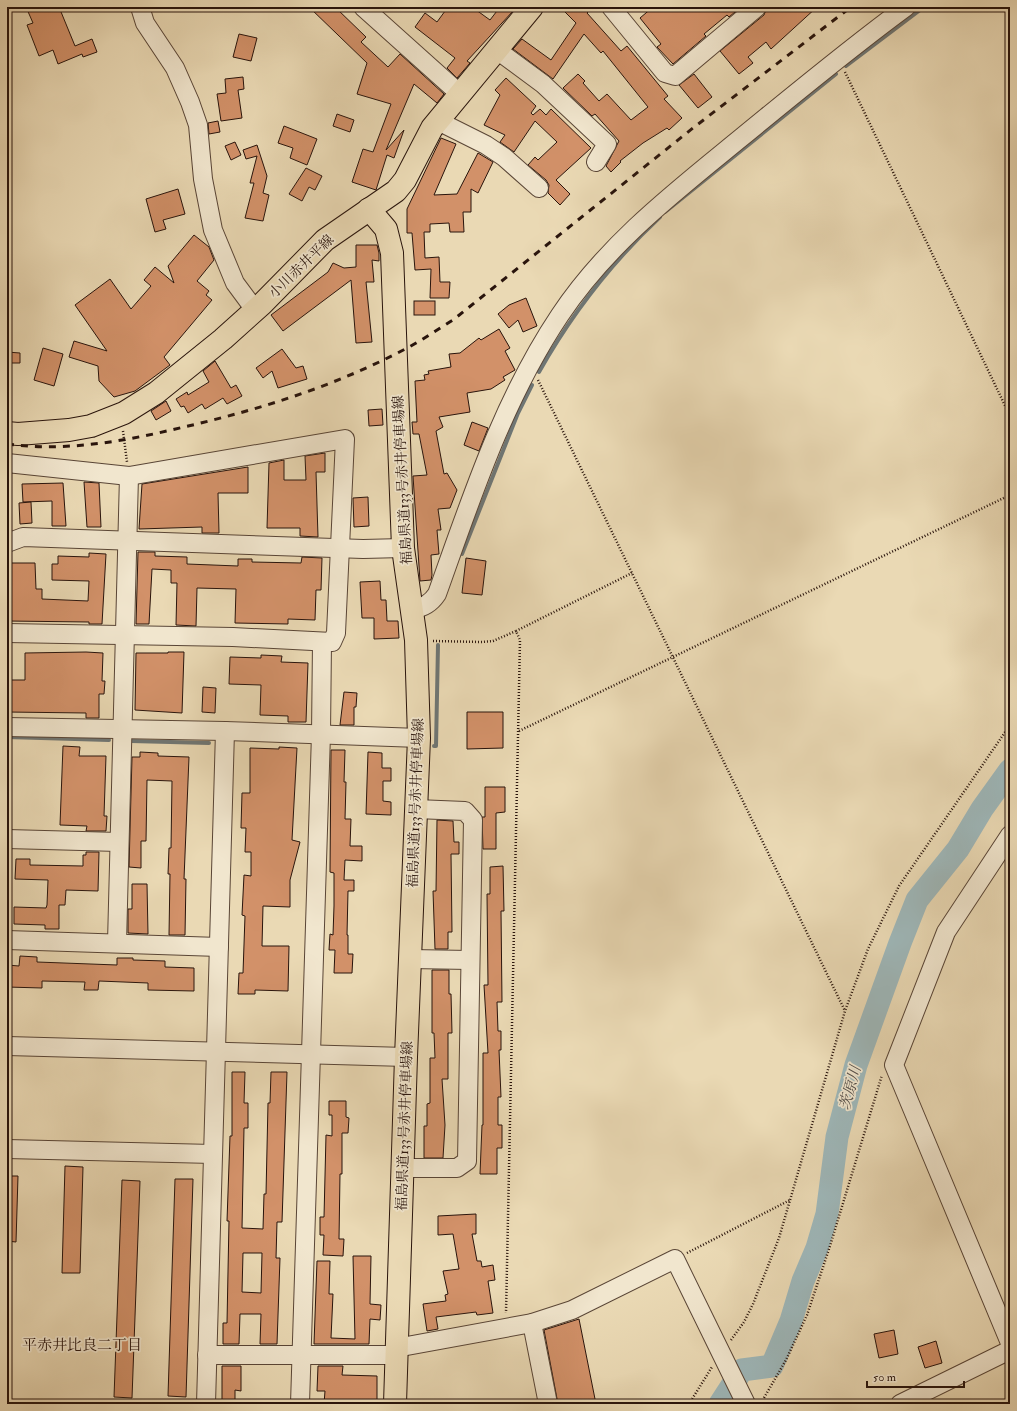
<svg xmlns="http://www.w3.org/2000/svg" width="1017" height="1411" viewBox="0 0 1017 1411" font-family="'IM FELL Double Pica','Noto Serif JP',serif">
  <rect width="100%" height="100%" fill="#ead9b4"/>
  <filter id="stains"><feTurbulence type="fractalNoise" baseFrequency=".005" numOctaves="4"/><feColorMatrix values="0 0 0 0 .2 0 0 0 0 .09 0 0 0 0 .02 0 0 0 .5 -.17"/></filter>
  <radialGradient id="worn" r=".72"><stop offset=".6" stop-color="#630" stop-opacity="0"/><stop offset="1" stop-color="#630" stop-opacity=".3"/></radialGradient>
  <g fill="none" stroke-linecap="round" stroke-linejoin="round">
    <g stroke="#6f7674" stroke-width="4">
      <path d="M846 66 924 7"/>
      <path d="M665 212 836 74"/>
      <path d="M539 372C571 315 612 262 660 217"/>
      <path d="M462 554 518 413 532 385"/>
      <path d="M7 737 109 740"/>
      <path d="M131 741 209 743"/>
      <path d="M434 746H436L438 645"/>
    </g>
    <path stroke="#9eb7b9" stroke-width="23" d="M720 1404 742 1370 772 1366 791 1321 803 1281 817 1248 827 1214 837 1137 856 1065 900 943 917 900 958 849 982 809 1010 770"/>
  </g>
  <g fill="#d29169" stroke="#29140c" fill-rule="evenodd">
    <path d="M26 7H59L75 46 92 39 97 52 83 57 82 54 58 64 53 50 39 56 27 25 33 23Z"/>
    <path d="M309 7H335L366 37 361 42 388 67 400 54 444 94 437 103 414 84 386 150 404 130 394 158 387 155 376 190 352 182 363 149 373 152 391 104 357 94 367 63Z"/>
    <path d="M448 7H472L490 20 500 7H508L513 11 467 61 470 63 457 78 447 68 455 58 415 27 425 13 437 22Z"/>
    <path d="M560 7H593L587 13 621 51 627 46 668 96 664 99 682 118 669 130 667 128 643 143 620 161 621 162 611 172 606 166 619 141 595 114 592 116 563 88 578 74 585 81 583 83 599 101 607 94 631 120 648 107 603 51 601 53 584 34 553 79 513 49 522 39 551 60 576 23Z"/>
    <path d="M653 7H741L729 17 727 15 704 34 706 36 673 64 657 47 661 44 640 18Z"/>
    <path d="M767 7H817L771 49 766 42 748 57 753 63 739 74 720 51 764 15Z"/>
    <path d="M239 34 257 38 251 61 233 57Z"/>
    <path d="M694 74 712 97 698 108 679 85Z"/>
    <path d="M243 77 244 89 238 90 242 118 221 121 217 94 226 93 225 79Z"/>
    <path d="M506 78 536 106 531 113 533 115 540 109 546 115 551 109 591 148 556 180 570 194 560 205 548 193 549 185 546 180 528 165 535 157 538 160 557 142 535 121 514 152 500 142 505 135 484 125 500 95 495 90Z"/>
    <path d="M337 114 354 120 350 132 333 126Z"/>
    <path d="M218 121 220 132 209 134 208 123Z"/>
    <path d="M284 126 317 139 307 165 290 158 293 148 278 143Z"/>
    <path d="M441 138 456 144 434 195 457 194 478 153 493 162 478 193 471 189V212H463L464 232H450L449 223 430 224V232H424L425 258 439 257 440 282H450L449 298H430L431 269 415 270 412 233H407V209Z"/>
    <path d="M235 142 241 155 231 160 225 146Z"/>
    <path d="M257 145 267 176 263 193 269 195 263 221 245 218 254 183H250L257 156 246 159 243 150Z"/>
    <path d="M306 168 322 176 315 190 309 187 302 201 289 194Z"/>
    <path d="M178 189 185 214 163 220 166 229 155 232 146 199Z"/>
    <path d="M194 235 209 247 214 260 197 281 209 291 206 295 212 300 164 357 170 365 135 391 114 397 99 381 98 366 69 357 74 341 107 351 75 305 110 279 131 309 151 286 144 280 155 267 174 283 168 266Z"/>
    <path d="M356 245H377L379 253V261L372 260 374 282H366L372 342 356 343 351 280 283 331 271 315 328 272 333 263 344 268 356 267Z"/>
    <path d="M526 298 537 326 523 332 518 320 509 328 498 314 509 305Z"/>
    <rect x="414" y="301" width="21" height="14"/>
    <path d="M499 329 510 348 505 351 515 370 503 377 505 380 491 389 467 393 470 412 439 417 443 427 436 431 444 474 447 473 457 490 450 508 438 509 441 530H437L439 554 431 555 432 575 431 580 420 581 413 476 427 475 419 434H413L412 422H417L415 381 425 380 424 375 429 374 428 371 451 367 449 354 460 353 479 338 481 340Z"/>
    <path d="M43 348 63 354 54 386 34 380Z"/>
    <path d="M282 349 296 368 303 366 307 379 278 388 272 371 263 378 256 368Z"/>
    <path d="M7 352 20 353V363H7Z"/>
    <path d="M215 361 231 388 236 385 242 396 227 404 223 398 205 409 202 404 188 413 184 406 181 407 176 399 187 392 188 395 209 382 203 371Z"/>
    <path d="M166 401 171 411 156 420 151 411Z"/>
    <path d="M382 409 383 425 369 426 368 410Z"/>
    <path d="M472 422 488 428 479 451 464 445Z"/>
    <path d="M325 453V472H316L318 537 300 536V528H267L269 463 284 460V480H306L305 456Z"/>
    <path d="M248 467V493H218L219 533H202V527L139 529 142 484Z"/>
    <path d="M84 482 99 483 101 527H87Z"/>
    <path d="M63 483 66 526H52V501L23 502 22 484Z"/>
    <path d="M368 497 369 526 354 527 353 498Z"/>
    <path d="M31 502 32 523 20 524 19 503Z"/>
    <path d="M138 552H155V556L187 557V564L238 566V559H252V562L301 563 302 557 322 558 321 590H316L315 620 288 619V624L235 623 236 589 197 588 196 626 176 625 177 583H171V570L152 569 149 624H136Z"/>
    <path d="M89 553 106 554 102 624H89V622L7 621V563H35L36 589H42V599L88 601 89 581 52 580V564H58V556L89 557Z"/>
    <path d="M466 558 486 561 482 595 462 593Z"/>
    <path d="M380 581 381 600H386L387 621H398L399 638 374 639V618H362L360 582Z"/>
    <path d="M86 652 103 653 102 681H105L104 694H99V718H86V713L7 712V680H25V653Z"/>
    <path d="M168 652H184L182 713 135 710 136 653H168Z"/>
    <path d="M261 655 282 656 281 662 308 663 306 722H288V716L260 715 261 685 229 684 230 657 261 658Z"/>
    <path d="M203 687 216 688 215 713 202 712Z"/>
    <path d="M344 692 357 693 356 707H354V725H340Z"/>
    <path d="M467 712H503V748L467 749Z"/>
    <path d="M63 746 80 747 79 756H106L104 816H107L106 831H86L87 826 60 825Z"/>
    <path d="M279 747 297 748 292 840 300 842 290 880V907L263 906 262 946H289L288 991 255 990V994H238L239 973H243L245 916 242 915 244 875 251 876V852H245L246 828H241L242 793H250V748L279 749Z"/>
    <path d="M331 750H345L344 782H346L345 819H351L350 846H362V861L345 860 344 880H354V891H348L347 935H348V954H353L352 973H334L335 950H329L330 934 333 935 334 906V873L330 872Z"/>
    <path d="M140 752 158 753V756L189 757 184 879H186L185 935H169L170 874H168L169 848H171L172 781 147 780 146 841H141V868L129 867 132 757H140Z"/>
    <path d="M368 752 382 753V768H391V781H383V801L391 802V815L366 814Z"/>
    <path d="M485 787H505V812L496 813V849H483L482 817H485Z"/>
    <path d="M437 820 453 821 454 842H459V854H451L452 932H448V949H435L433 891H436Z"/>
    <path d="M86 852H99L98 891 66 890 65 905H59V929H45V925L14 924V907L46 908 47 905 48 880 15 879 16 859H30V865L83 866V855H86Z"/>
    <path d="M503 866 504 911H501L502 1002H497L498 1031H501V1050H499L501 1097H498V1125H502V1148H497V1174H480L482 1125H483V1053H488L484 985H488L487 894H490V867Z"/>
    <path d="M132 884H147L148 934 128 933V909H132Z"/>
    <path d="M20 956 37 957V962L117 965V958H133V960L165 961V967L194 968V991L148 990V983L99 981 98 990H84L85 982 42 981V988L7 987V965L19 966Z"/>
    <path d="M432 970H449V994H451L452 1033H448V1079H442L445 1125 443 1158H424V1126H427V1104L430 1103V1058H435L434 1033H432Z"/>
    <path d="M232 1072H245L244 1103H248V1128H244L242 1228 263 1229 264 1194H266L268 1103H270L271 1072H287L282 1222H277L276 1258H280L277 1344H260L261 1314H240L239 1344H223V1323H227L229 1221H227L230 1136H232ZM243 1253H262L261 1293 242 1292Z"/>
    <path d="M329 1101H346V1117L349 1118 348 1133H342V1174H340L339 1239H344L343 1256 323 1255 324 1235H320V1217H324L326 1135 332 1136V1115H329Z"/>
    <path d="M65 1166 83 1167 80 1273H62Z"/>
    <path d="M7 1176H18L16 1242 7 1241Z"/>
    <path d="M175 1179H193L186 1397 168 1396Z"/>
    <path d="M122 1180 140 1181 132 1398 114 1397Z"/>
    <path d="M476 1214V1234H472L477 1261H481L482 1267 493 1265 495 1280 488 1281 493 1313 477 1315 476 1312 436 1317 438 1329 427 1331 423 1304 446 1301 445 1295 448 1294 443 1271 459 1269 453 1234 438 1235V1216Z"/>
    <path d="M353 1256H371L370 1304 381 1305 380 1320 370 1319 369 1344H314L317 1261H330L329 1294H333L331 1338 355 1339Z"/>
    <path d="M579 1319 596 1404H558L544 1330Z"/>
    <path d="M894 1330 898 1354 879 1358 874 1334Z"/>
    <path d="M936 1341 942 1363 925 1368 918 1347Z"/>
    <path d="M222 1366H241V1391L235 1390V1404H222Z"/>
    <path d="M318 1366H343L342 1375 377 1376V1404H324L325 1391H317Z"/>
  </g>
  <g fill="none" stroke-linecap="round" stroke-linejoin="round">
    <g stroke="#594536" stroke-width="20">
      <g id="minor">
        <path d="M140 7 145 23 175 68 190 102 198 125 203 179 213 230 235 283 255 310"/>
        <path d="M363 7 460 94"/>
        <path d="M611 7 665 73 675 76 757 7"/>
        <path d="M497 50 543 84 607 144 596 162"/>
        <path d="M438 121 486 145 504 157 539 188"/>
        <path d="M7 463 129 476 345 439 336 633 332 642 233 637 7 633"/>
        <path d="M7 543 23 537 363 549 403 548"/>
        <path d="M413 609C423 608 431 603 437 594 471 499 503 400 560 315 608 243 676 191 742 137 796 93 850 48 906 7"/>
        <path d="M7 727 225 731 419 738"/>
        <path d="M1010 835 946 932 894 1065 1010 1343"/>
        <path d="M7 839 119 842"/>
        <path d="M7 940 219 947"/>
        <path d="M117 943 129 476"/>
        <path d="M410 959 470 960"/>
        <path d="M7 1046 406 1057"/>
        <path d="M7 1149 213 1154"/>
        <path d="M402 1168H457L467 1161 473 820 465 811 416 809"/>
        <path d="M532 1323 548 1404"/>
        <path d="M396 1348 532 1323 572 1310 675 1259 746 1404"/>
        <path d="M207 1355H396"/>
        <path d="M206 1404 225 731"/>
        <path d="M300 1404 321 734 322 642"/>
        <path d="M900 1404 1010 1350"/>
      </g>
    </g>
    <g stroke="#29140c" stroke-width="24">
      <g id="major">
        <path d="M369 209 386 229 392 253 403 548 416 640 419 738 406 1057 395 1404"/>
        <path d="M7 433 18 434 69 430 91 426 124 413 156 393 223 339 262 304 325 240 396 191 405 180 432 128 532 7"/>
      </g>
    </g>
    <g stroke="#29140c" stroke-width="2.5" stroke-dasharray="1 2" stroke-linecap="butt">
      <path d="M845 72 1010 416"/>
      <path d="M538 380 845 1011"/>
      <path d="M123 431 127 462"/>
      <path d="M516 631 632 573"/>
      <path d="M433 641 482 642 493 641 516 631 520 640 506 1313"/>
      <path d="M519 731 1010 495"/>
      <path d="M687 1253 790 1200"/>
      <path d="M731 1340 744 1322 753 1304 779 1238 845 1011 868 949 899 886 1010 725"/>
      <path d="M761 1403 786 1360 807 1315 830 1246 882 1075"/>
      <path d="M689 1404 712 1367"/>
    </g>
    <use href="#minor" stroke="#f1e6ce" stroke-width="18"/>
    <use href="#major" stroke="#ead9b4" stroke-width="22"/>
    <path stroke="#29140c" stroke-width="3" stroke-dasharray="7 7" stroke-linecap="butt" d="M7 444C67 452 126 441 184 427 262 409 338 385 409 347 424 339 438 329 453 320L693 128 851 7"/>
  </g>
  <g text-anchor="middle" stroke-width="3.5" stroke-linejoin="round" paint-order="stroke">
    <g font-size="14" fill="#29140c" stroke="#f1e6ce">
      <text transform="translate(301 266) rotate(-44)" y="5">小川赤井平線</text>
      <text transform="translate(402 480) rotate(-93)" y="5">福島県道133号赤井停車場線</text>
      <text transform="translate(415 803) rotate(-88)" y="5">福島県道133号赤井停車場線</text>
      <text transform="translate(404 1126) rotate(-88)" y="5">福島県道133号赤井停車場線</text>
    </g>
    <g font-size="15" font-style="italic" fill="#524d49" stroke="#f1e6ce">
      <text transform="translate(850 1088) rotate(-75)" y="5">茨原川</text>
    </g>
    <g font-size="15" fill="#29140c" stroke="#f1e6ce">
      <text x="82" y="1350">平赤井比良二丁目</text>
    </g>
  </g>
  <rect width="1017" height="1411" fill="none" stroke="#ead9b4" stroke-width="24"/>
  <rect x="8" y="8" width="1001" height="1395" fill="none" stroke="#29140c" stroke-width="2"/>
  <rect x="12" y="12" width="993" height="1387" fill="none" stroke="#29140c"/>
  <path d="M867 1381v6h97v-6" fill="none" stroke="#29140c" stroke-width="2"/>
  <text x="873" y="1381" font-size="12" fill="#29140c" stroke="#f1e6ce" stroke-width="3" paint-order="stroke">50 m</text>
  <rect width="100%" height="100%" filter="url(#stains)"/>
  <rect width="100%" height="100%" fill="url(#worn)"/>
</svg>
